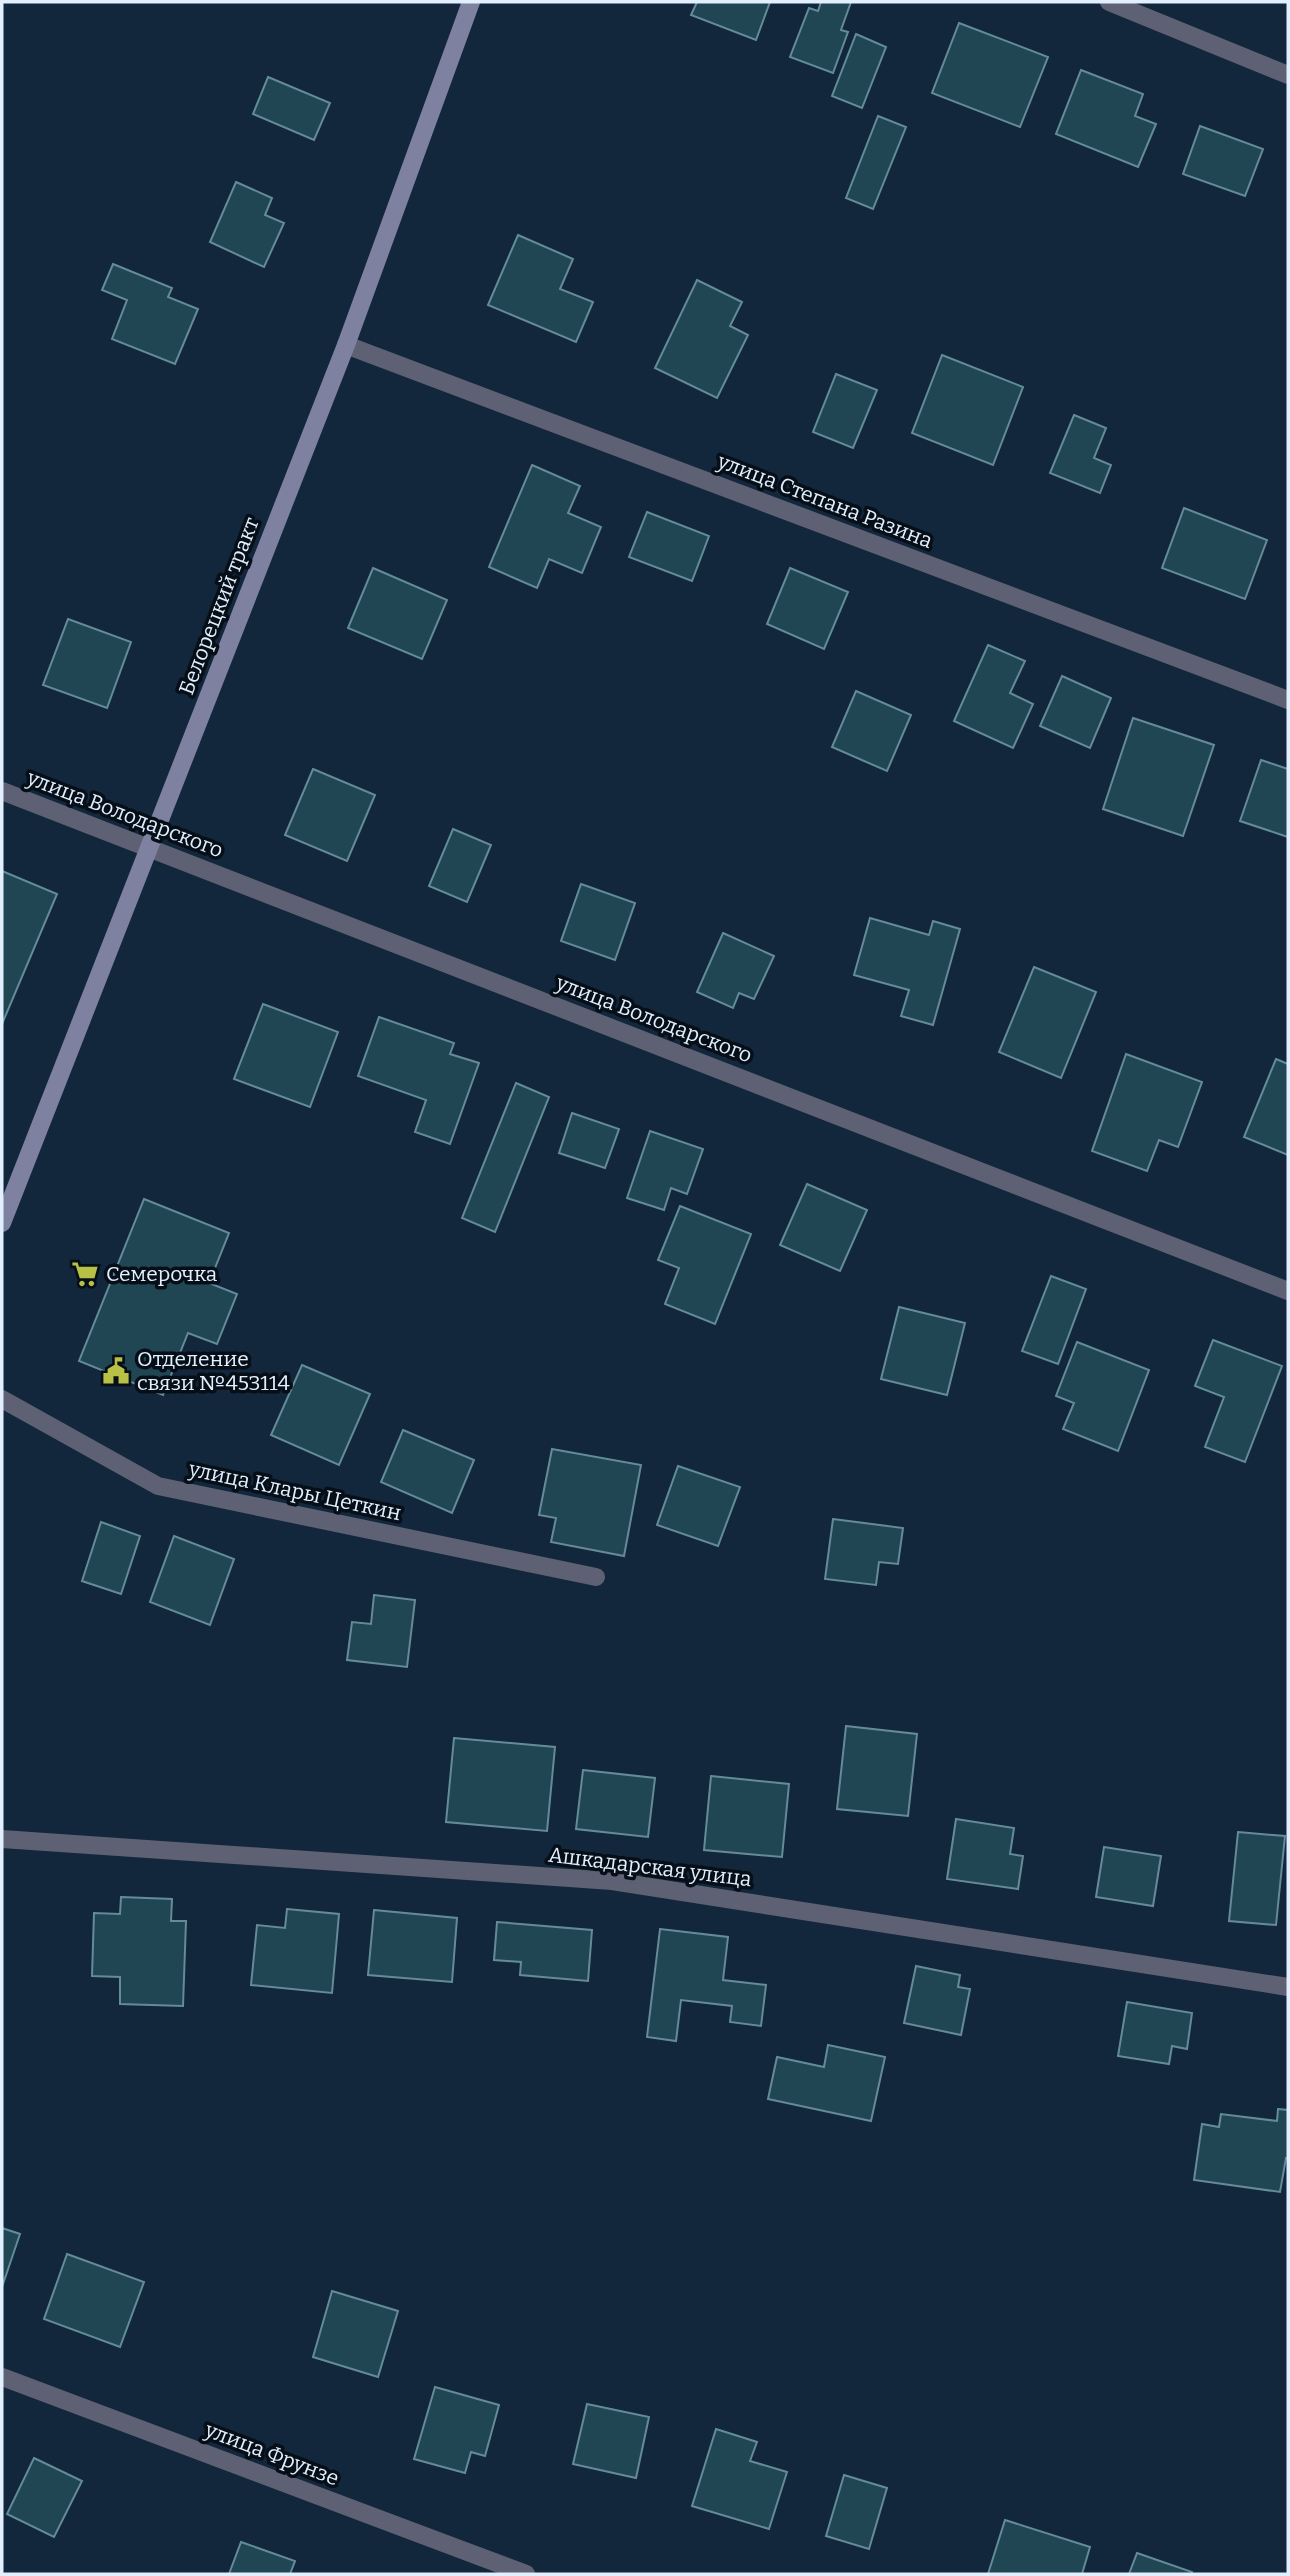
<svg xmlns="http://www.w3.org/2000/svg" width="1290" height="2576" viewBox="0 0 1290 2576" font-family="Bitter,serif">
  <rect width="100%" height="100%" fill="#12263c"/>
  <g fill="#204553" stroke="#648b9a" stroke-width="2">
    <path d="M697 2H770L756 40 691 15Z"/>
    <path d="M821 2H851L841 30 848 32 833 73 790 57 809 8 818 11Z"/>
    <path d="M959 23 1048 57 1020 127 932 93Z"/>
    <path d="M856 34 886 47 862 108 832 96Z"/>
    <path d="M1081 70 1143 94 1135 116 1156 124 1138 167 1056 134Z"/>
    <path d="M268 77 330 103 314 140 253 114Z"/>
    <path d="M878 116 906 127 873 209 846 198Z"/>
    <path d="M1200 126 1263 149 1245 196 1183 174Z"/>
    <path d="M236 182 272 198 265 215 284 223 264 267 210 242Z"/>
    <path d="M518 235 573 259 560 289 593 302 576 342 488 305Z"/>
    <path d="M113 264 172 288 168 297 198 309 175 364 112 339 127 300 102 290Z"/>
    <path d="M697 280 742 302 730 326 748 335 717 398 655 368Z"/>
    <path d="M942 355 1023 387 993 465 912 433Z"/>
    <path d="M836 374 877 390 853 448 813 432Z"/>
    <path d="M1074 415 1106 428 1094 458 1111 465 1100 493 1050 473Z"/>
    <path d="M532 465 580 486 568 513 601 527 582 573 549 559 537 588 489 567Z"/>
    <path d="M1184 508 1267 540 1245 599 1162 568Z"/>
    <path d="M647 512 709 536 692 581 629 557Z"/>
    <path d="M373 568 447 600 422 659 348 628Z"/>
    <path d="M790 568 848 592 824 649 767 624Z"/>
    <path d="M68 619 131 642 107 708 43 685Z"/>
    <path d="M988 645 1025 661 1010 693 1033 704 1013 748 954 721Z"/>
    <path d="M1062 676 1111 698 1090 748 1040 726Z"/>
    <path d="M856 691 911 715 887 771 832 747Z"/>
    <path d="M1133 718 1214 745 1183 836 1103 809Z"/>
    <path d="M1261 760 1288 769V837L1240 821Z"/>
    <path d="M313 769 375 795 347 861 285 835Z"/>
    <path d="M453 829 491 845 467 902 429 886Z"/>
    <path d="M2 871 57 894 2 1024Z"/>
    <path d="M581 884 635 903 615 960 561 941Z"/>
    <path d="M870 918 929 935 933 921 960 929 933 1025 901 1016 909 990 854 975Z"/>
    <path d="M723 933 774 956 754 999 739 993 733 1008 697 992Z"/>
    <path d="M1034 967 1096 992 1061 1078 999 1052Z"/>
    <path d="M263 1004 338 1032 310 1107 234 1079Z"/>
    <path d="M379 1017 454 1043 450 1054 479 1063 450 1144 415 1132 426 1100 358 1076Z"/>
    <path d="M1126 1054 1202 1082 1178 1147 1159 1140 1147 1171 1092 1151Z"/>
    <path d="M1276 1059 1288 1064V1155L1244 1137Z"/>
    <path d="M516 1083 549 1097 495 1232 462 1218Z"/>
    <path d="M572 1113 619 1129 605 1168 559 1153Z"/>
    <path d="M650 1131 703 1149 687 1194 671 1188 664 1210 627 1198Z"/>
    <path d="M807 1184 867 1210 840 1271 780 1245Z"/>
    <path d="M144 1199 229 1233 209 1283 237 1294 217 1344 188 1333 163 1395 79 1361Z"/>
    <path d="M680 1206 751 1234 715 1324 665 1304 679 1268 658 1260Z"/>
    <path d="M1051 1276 1086 1289 1058 1364 1022 1351Z"/>
    <path d="M899 1307 965 1323 947 1395 881 1379Z"/>
    <path d="M1213 1340 1282 1366 1245 1462 1205 1447 1224 1397 1195 1386Z"/>
    <path d="M1077 1342 1149 1370 1118 1451 1063 1429 1074 1403 1056 1396Z"/>
    <path d="M302 1365 370 1394 339 1465 271 1435Z"/>
    <path d="M403 1430 474 1460 452 1513 381 1482Z"/>
    <path d="M552 1449 641 1465 624 1556 551 1542 556 1518 539 1515Z"/>
    <path d="M678 1466 740 1487 718 1546 657 1525Z"/>
    <path d="M833 1519 903 1528 898 1564 879 1562 876 1585 825 1579Z"/>
    <path d="M101 1522 140 1536 121 1594 82 1581Z"/>
    <path d="M174 1536 234 1559 210 1625 150 1602Z"/>
    <path d="M374 1595 415 1600 407 1667 347 1660 352 1622 371 1624Z"/>
    <path d="M846 1726 917 1734 908 1816 837 1809Z"/>
    <path d="M454 1738 555 1747 547 1831 446 1822Z"/>
    <path d="M583 1770 655 1778 648 1837 576 1829Z"/>
    <path d="M711 1776 789 1784 782 1857 704 1850Z"/>
    <path d="M956 1819 1014 1828 1010 1854 1023 1856 1018 1889 947 1879Z"/>
    <path d="M1238 1832 1285 1836 1276 1925 1229 1921Z"/>
    <path d="M1104 1847 1161 1856 1153 1906 1096 1897Z"/>
    <path d="M121 1897 172 1899 171 1921H186L183 2006 120 2004V1977L92 1976 94 1913 120 1914Z"/>
    <path d="M287 1909 339 1914 332 1993 251 1985 257 1925 285 1928Z"/>
    <path d="M374 1910 457 1918 452 1982 368 1975Z"/>
    <path d="M497 1922 592 1930 588 1981 520 1975 521 1962 494 1960Z"/>
    <path d="M660 1929 728 1937 723 1980 766 1985 761 2026 730 2022 732 2006 681 2000 676 2041 647 2037Z"/>
    <path d="M916 1966 960 1975 958 1987 970 1989 961 2035 904 2023Z"/>
    <path d="M1127 2002 1192 2013 1187 2049 1172 2046 1169 2064 1118 2056Z"/>
    <path d="M828 2045 885 2057 871 2121 768 2099 777 2057 824 2067Z"/>
    <path d="M1278 2109 1288 2110V2158H1286L1280 2192 1194 2180 1202 2124 1219 2127 1221 2114 1277 2121Z"/>
    <path d="M2 2228 20 2234 2 2287Z"/>
    <path d="M67 2254 144 2282 120 2347 44 2319Z"/>
    <path d="M332 2291 398 2311 378 2377 313 2357Z"/>
    <path d="M435 2387 499 2405 485 2456 471 2452 465 2473 414 2459Z"/>
    <path d="M587 2404 649 2417 636 2478 573 2464Z"/>
    <path d="M716 2429 757 2442 750 2461 787 2472 769 2529 692 2506Z"/>
    <path d="M34 2458 82 2481 54 2537 7 2514Z"/>
    <path d="M844 2475 887 2488 869 2549 826 2536Z"/>
    <path d="M1005 2520 1090 2547 1082 2574H988Z"/>
    <path d="M241 2542 295 2561 290 2574H229Z"/>
    <path d="M1137 2553 1192 2572 1191 2574H1129Z"/>
  </g>
  <g fill="none" stroke-linecap="round" stroke-linejoin="round">
    <g stroke="#5e6073" stroke-width="18">
      <path d="M1109 2 1288 75"/>
      <path d="M346 345 1288 700"/>
      <path d="M2 791 1288 1291"/>
      <path d="M2 1399 158 1486 596 1577"/>
      <path d="M2 1839 612 1881 1288 1987"/>
      <path d="M2 2377 526 2574"/>
    </g>
    <path stroke="#7e819f" stroke-width="18" d="M2 1223 346 345 471 2"/>
  </g>
  <defs>
    <g id="supermarket-bare" transform="scale(2.1)"><path d="M-6-5.5h2.5l.6 2H6L4.5 2H-2.5L-4.4-4H-6ZM-1.5 3.2a1.3 1.3 0 1 0 .1 0ZM3 3.2a1.3 1.3 0 1 0 .1 0Z" fill="#b9c046" stroke="#060f18" stroke-width="2.5" paint-order="stroke"/></g>
    <g id="civic-bare" transform="scale(2.1)"><path d="M-.6-6.5H3V-4.5H.6V-3L4-1V1h2V6H-6V1h2V-1L-.6-3ZM-1.2 2.5V6h2.4V2.5Z" fill="#b9c046" stroke="#060f18" stroke-width="2.5" paint-order="stroke"/></g>
  </defs>
  <g fill-rule="evenodd">
    <use href="#supermarket-bare" x="85" y="1274"/>
    <use href="#civic-bare" x="116" y="1371"/>
  </g>
  <g text-anchor="middle" stroke-width="7" stroke-linejoin="round" paint-order="stroke">
    <g font-size="21" fill="#e2effe" stroke="#060f18">
      <text transform="translate(825 501) rotate(21)" y="7">улица Степана Разина</text>
      <text transform="translate(219 606) rotate(-69)" y="7">Белорецкий тракт</text>
      <text transform="translate(125 814) rotate(21)" y="7">улица Володарского</text>
      <text transform="translate(654 1019) rotate(21)" y="7">улица Володарского</text>
      <text transform="translate(295 1491) rotate(12)" y="7">улица Клары Цеткин</text>
      <text transform="translate(650 1867) rotate(7)" y="7">Ашкадарская улица</text>
      <text transform="translate(272 2454) rotate(21)" y="7">улица Фрунзе</text>
    </g>
    <g font-size="21" fill="#e2effe" stroke="#060f18" text-anchor="start">
      <text x="106" y="1281">Семерочка</text>
      <text x="137" y="1366">Отделение<tspan x="137" dy="24">связи №453114</tspan></text>
    </g>
  </g>
  <rect width="1290" height="2576" fill="none" stroke="#e2effe" stroke-width="7"/>
</svg>
